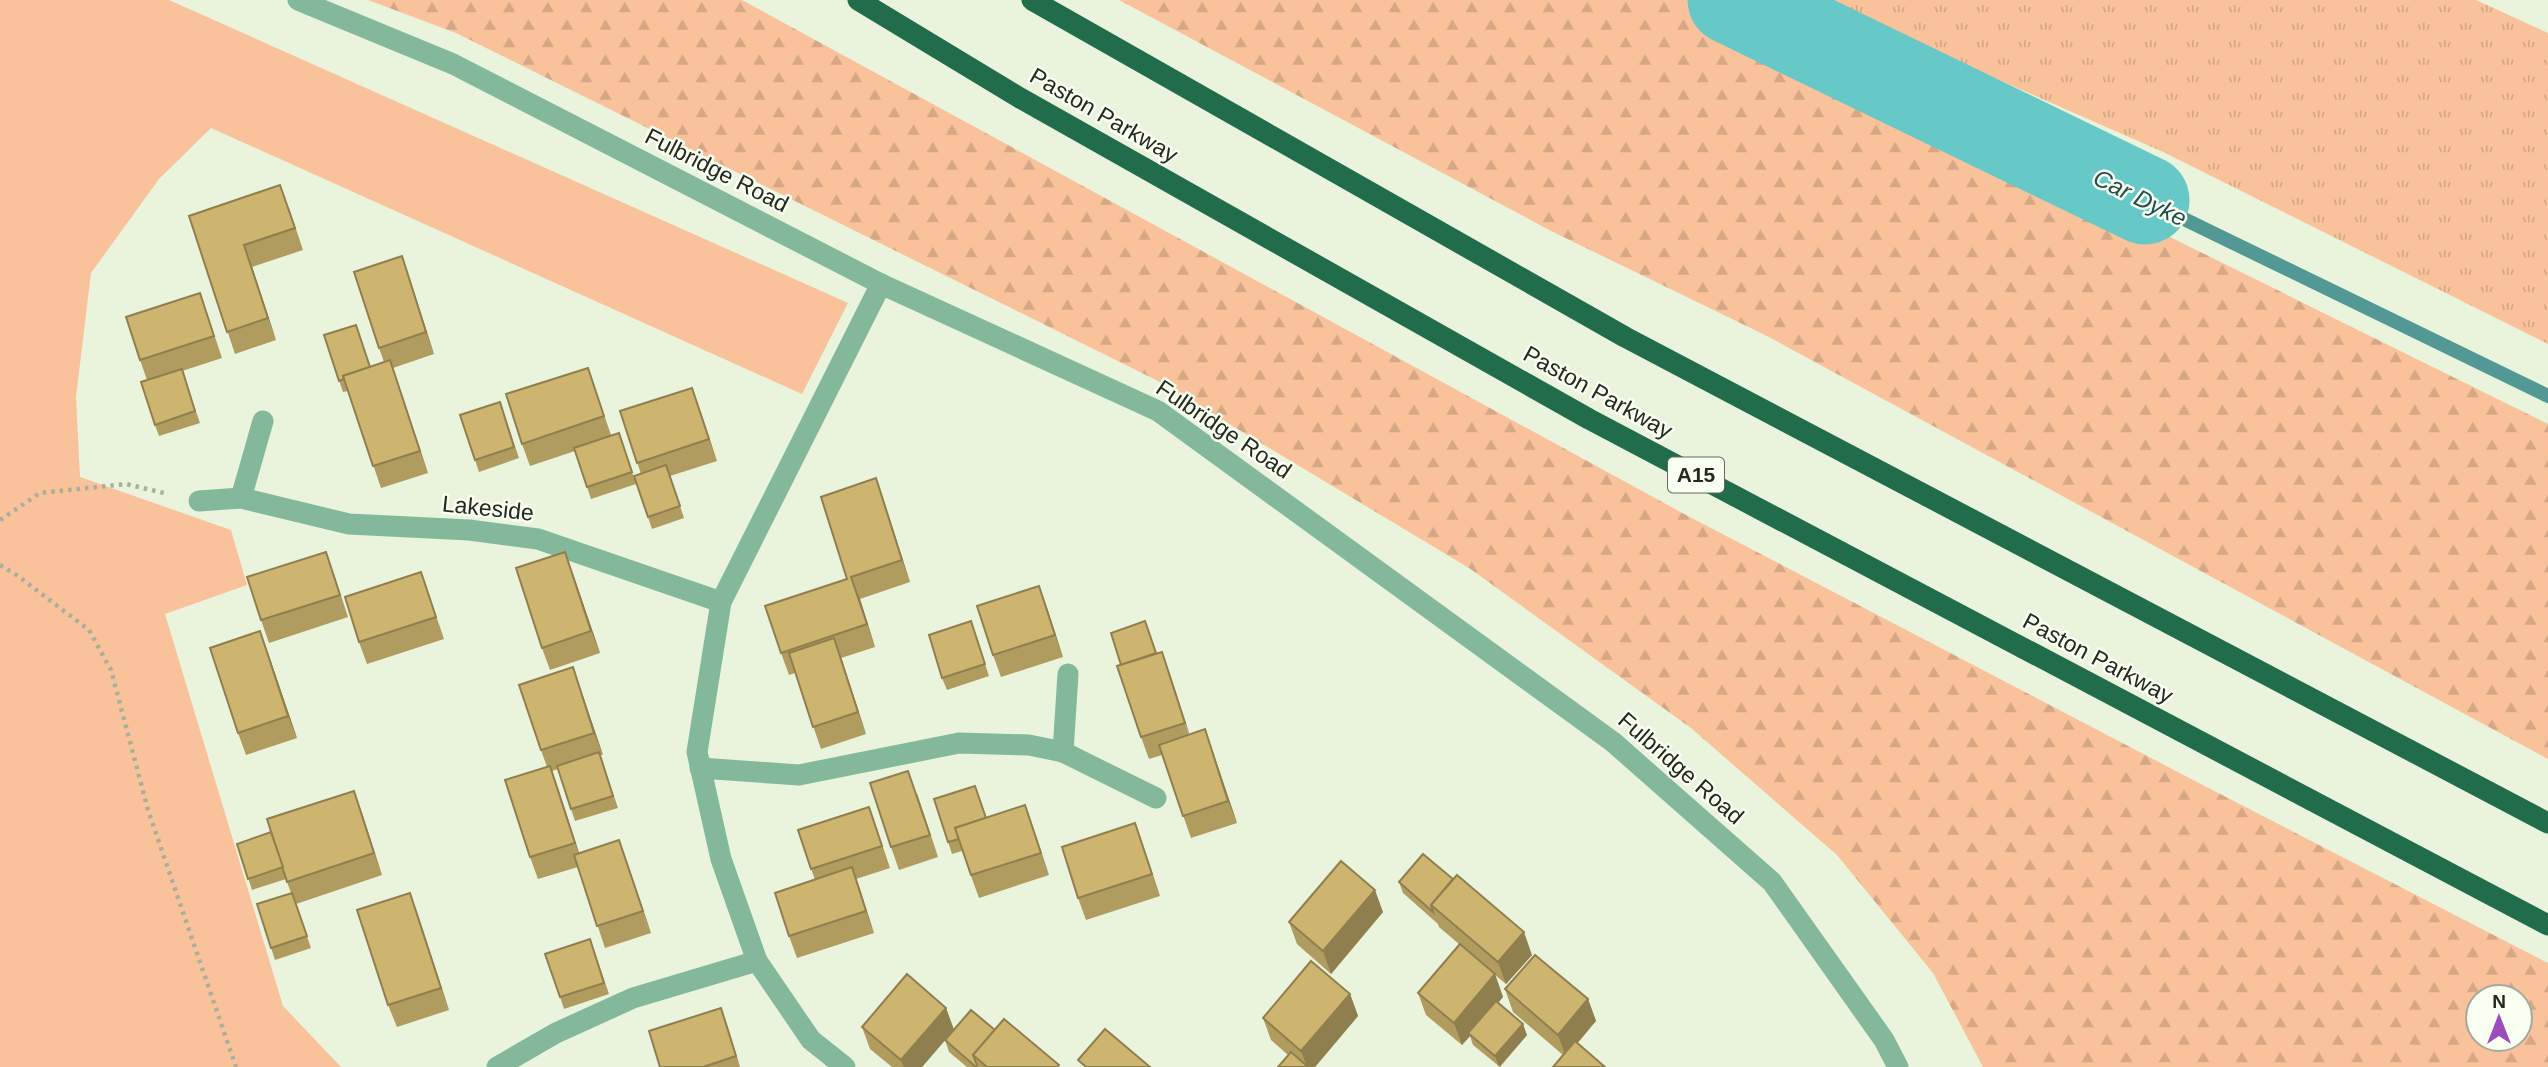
<svg xmlns="http://www.w3.org/2000/svg" width="2548" height="1067" viewBox="0 0 2548 1067" font-family="Helvetica,sans-serif">
  <defs>
    <pattern id="grass-tufts" width="24" height="20" patternUnits="userSpaceOnUse" patternTransform="scale(1.75)"><rect width="24" height="20" fill="#f9c29b"/><path d="M3 7l-1-3M5 7V3M7 7l1-3M15 17l-1-3M17 17v-4M19 17l1-3" fill="none" stroke="#d5a785"/></pattern>
    <pattern id="forest-firs" width="22" height="20" patternUnits="userSpaceOnUse" patternTransform="scale(1.75)"><rect width="22" height="20" fill="#f9c29b"/><path d="M5 1l3.5 6h-7zM16 11l3.5 6h-7z" fill="#d5a785"/></pattern>
  </defs>
  <rect width="100%" height="100%" fill="#eaf3dc"/>
  <path fill="url(#grass-tufts)" d="M1830 0H2476L2548 33V344L2161 151 1908 40Z"/>
  <g fill="url(#forest-firs)" fill-rule="evenodd">
    <path d="M368 0H742L1686 515 2195 781 2548 963V1067H1983L1933 973 1837 855 1691 728 1469 568 1156 380 456 33ZM2520 997V1039H2478V997Z"/>
    <path d="M1119 0H1691L2548 424V759L1765 335 1553 232Z"/>
  </g>
  <path fill="#f9c29b" d="M0 0H169L848 303 802 394 211 128 159 179 91 273 76 397 80 477 231 530 247 585 165 614 283 1006 341 1067H0Z"/>
  <g fill="none" stroke-linecap="round" stroke-linejoin="round">
    <path stroke="#529995" stroke-width="14" d="M2145 200 2548 396"/>
    <path stroke="#66c9c8" stroke-width="89" d="M1732 0 2145 200"/>
    <g stroke="#a8b09d" stroke-width="4.5" stroke-dasharray="3.5 5" stroke-linecap="butt">
      <path d="M0 520 40 493 126 484 164 493"/>
      <path d="M0 565 18 576 89 630 111 670 148 810 236 1067"/>
    </g>
    <g stroke="#84b89b" stroke-width="21">
      <path d="M298 0 453 64 881 284 1158 411 1613 742 1772 882 1884 1040 1898 1067"/>
      <path d="M241 498 263 421"/>
      <path d="M199 501 241 498 349 524 469 530 538 539 721 602"/>
      <path d="M1063 752 1068 674"/>
      <path d="M700 768 799 775 959 743 1029 745 1063 752 1156 798"/>
      <path d="M497 1067 556 1033 633 998 757 961"/>
      <path d="M845 1067 811 1040 757 961 721 859 697 752 721 602 881 284"/>
    </g>
    <g stroke="#216c4a" stroke-width="21">
      <path d="M858 0 1020 98 1589 419 2548 925"/>
      <path d="M1032 0 1625 337 2548 823"/>
    </g>
  </g>
  <g fill="#b09c5f">
    <path d="M289 208 303 250 252 267 276 340 235 354 189 216Z"/>
    <path d="M402 256 434 354 393 368 428 473 381 488 348 391 343 392 324 335 370 367 384 362 379 348Z"/>
    <path d="M208 316 222 358 182 371 200 423 159 436 155 425 147 380 140 360Z"/>
    <path d="M588 368 611 435 619 433 636 484 591 499 575 451 530 466 522 444Z"/>
    <path d="M500 402 519 458 479 472 460 415Z"/>
    <path d="M700 410 717 461 670 476 684 518 652 529 634 476 641 474 620 411Z"/>
    <path d="M876 478 910 582 860 599 875 647 841 658 866 734 821 749 795 673 789 675 781 653 847 579Z"/>
    <path d="M334 574 348 617 269 643 261 620Z"/>
    <path d="M573 574 600 653 550 670 542 648Z"/>
    <path d="M429 595 444 639 367 664 359 642Z"/>
    <path d="M1047 608 1063 657 1001 677 993 655Z"/>
    <path d="M971 621 989 676 947 690 942 678Z"/>
    <path d="M1162 652 1189 735 1213 752 1237 823 1191 838 1162 755 1149 759 1141 737 1156 653Z"/>
    <path d="M268 653 297 738 246 755 238 733Z"/>
    <path d="M573 667 603 755H600L618 808 575 821 558 769 552 771 579 853 627 862 651 933 605 948 578 867 538 879 530 857 547 767 541 750Z"/>
    <path d="M354 791 382 875 296 904 311 948 275 960 257 904 291 893 286 879 252 890 237 844 271 832Z"/>
    <path d="M917 793 938 857 899 870 891 847Z"/>
    <path d="M934 799 986 818 1025 805 1049 875 979 898 962 851 952 854Z"/>
    <path d="M1135 823 1160 896 1086 920 1078 898Z"/>
    <path d="M877 829 890 868 856 879 874 933 797 958 789 936 815 880 798 830Z"/>
    <path d="M1399 882 1532 955 1506 984 1495 975 1503 997 1498 1003 1527 1035 1500 1067 1473 1045 1470 1036 1462 1045 1426 1015 1418 993 1459 944 1439 927 1438 924 1403 893Z"/>
    <path d="M410 893 449 1010 397 1027 388 1005Z"/>
    <path d="M1383 912 1331 974 1297 944 1289 922Z"/>
    <path d="M594 950 609 994 564 1009 560 997Z"/>
    <path d="M1505 989 1588 999 1596 1021 1563 1055 1513 1012Z"/>
    <path d="M1350 994 1358 1016 1315 1067H1278L1288 1055 1271 1040 1263 1018Z"/>
    <path d="M721 1008 740 1067H660Z"/>
    <path d="M946 1008 954 1030H995L1059 1067H967L949 1052 945 1040 922 1067H892L870 1049 862 1027Z"/>
  </g>
  <g fill="#907f4e">
    <path d="M244 245 252 267 276 340 268 318Z"/>
    <path d="M402 256 410 279 434 354 426 332Z"/>
    <path d="M390 360 398 383 428 473 420 451Z"/>
    <path d="M692 388 700 410 717 461 709 439Z"/>
    <path d="M876 478 884 501 910 582 902 560Z"/>
    <path d="M565 552 573 574 600 653 591 631Z"/>
    <path d="M851 577 860 599 875 647 867 624Z"/>
    <path d="M1039 586 1047 608 1063 657 1055 635Z"/>
    <path d="M260 631 268 653 297 738 288 716Z"/>
    <path d="M834 638 842 660 866 734 858 712Z"/>
    <path d="M1162 652 1170 674 1193 745 1185 723Z"/>
    <path d="M573 667 581 690 603 755 594 733Z"/>
    <path d="M1205 729 1213 752 1237 823 1228 801Z"/>
    <path d="M550 766 558 788 583 865 575 843Z"/>
    <path d="M354 791 362 813 382 875 374 853Z"/>
    <path d="M1025 805 1033 827 1049 875 1041 853Z"/>
    <path d="M1135 823 1143 845 1160 896 1152 874Z"/>
    <path d="M619 840 627 862 651 933 643 911Z"/>
    <path d="M852 867 860 889 874 933 866 911Z"/>
    <path d="M1375 890 1383 912 1331 974 1323 951Z"/>
    <path d="M410 893 418 915 449 1010 441 988Z"/>
    <path d="M1524 932 1532 955 1506 984 1498 962Z"/>
    <path d="M1495 974 1503 997 1471 1035 1468 1033 1470 1036 1462 1045 1454 1023Z"/>
    <path d="M1350 994 1358 1016 1315 1067H1307L1301 1051Z"/>
    <path d="M1588 999 1596 1021 1566 1057 1558 1035Z"/>
    <path d="M721 1008 729 1031 740 1067 736 1056Z"/>
    <path d="M946 1008 954 1030 922 1067H904L901 1060Z"/>
    <path d="M1523 1024 1527 1035 1499 1067 1495 1056Z"/>
  </g>
  <g fill="#cdb56f" stroke="#907f4e" stroke-width="2">
    <path d="M280 185 295 228 244 245 268 318 227 332 189 216Z"/>
    <path d="M402 256 426 332 379 348 354 272Z"/>
    <path d="M200 293 214 336 140 360 126 317Z"/>
    <path d="M356 325 370 367 343 376 344 379 339 381 324 335Z"/>
    <path d="M390 360 420 451 373 466 343 376Z"/>
    <path d="M588 368 604 416 522 444 506 394Z"/>
    <path d="M182 369 195 411 155 425 141 382Z"/>
    <path d="M692 388 709 439 637 463 620 411Z"/>
    <path d="M500 402 514 447 475 460 460 415Z"/>
    <path d="M619 433 632 472 587 487 574 448Z"/>
    <path d="M666 465 680 506 648 517 634 476Z"/>
    <path d="M876 478 902 560 851 577 867 624 781 653 765 606 847 579 821 497Z"/>
    <path d="M326 552 340 595 261 620 247 577Z"/>
    <path d="M565 552 591 631 542 648 516 568Z"/>
    <path d="M421 572 436 617 359 642 345 597Z"/>
    <path d="M1039 586 1055 635 993 655 977 606Z"/>
    <path d="M971 621 985 664 942 678 929 635Z"/>
    <path d="M1145 621 1156 653 1121 665 1111 633Z"/>
    <path d="M260 631 288 716 238 733 210 648Z"/>
    <path d="M834 638 858 712 813 727 789 653Z"/>
    <path d="M1162 652 1185 723 1141 737 1117 666Z"/>
    <path d="M573 667 594 733 541 750 519 685Z"/>
    <path d="M1205 729 1228 801 1183 816 1159 745Z"/>
    <path d="M599 752 613 796 571 809 557 766Z"/>
    <path d="M550 766 575 843 530 857 505 780Z"/>
    <path d="M908 771 930 835 891 847 870 783Z"/>
    <path d="M975 786 986 818 955 828 959 839 948 842 934 799Z"/>
    <path d="M354 791 374 853 287 882 267 819Z"/>
    <path d="M1025 805 1041 853 971 875 955 828Z"/>
    <path d="M869 807 882 846 811 869 798 830Z"/>
    <path d="M1135 823 1152 874 1078 898 1062 847Z"/>
    <path d="M271 832 283 867 248 879 237 844Z"/>
    <path d="M619 840 643 911 597 926 574 855Z"/>
    <path d="M1423 854 1453 879 1431 905 1433 912 1399 882Z"/>
    <path d="M1341 861 1375 890 1323 951 1289 922Z"/>
    <path d="M852 867 866 911 789 936 775 893Z"/>
    <path d="M1457 875 1524 932 1498 962 1431 905Z"/>
    <path d="M292 893 307 936 271 948 257 904Z"/>
    <path d="M410 893 441 988 388 1005 357 910Z"/>
    <path d="M590 939 604 983 560 997 545 954Z"/>
    <path d="M1460 944 1495 974 1454 1023 1418 993Z"/>
    <path d="M1535 955 1588 999 1558 1035 1505 989Z"/>
    <path d="M1311 961 1350 994 1301 1051 1263 1018Z"/>
    <path d="M907 974 946 1008 901 1060 862 1027Z"/>
    <path d="M1496 1001 1523 1024 1495 1056 1468 1033Z"/>
    <path d="M721 1008 736 1056 703 1067H660L649 1031Z"/>
    <path d="M971 1010 995 1030 973 1055 977 1065 976 1067 945 1040Z"/>
    <path d="M1004 1019 1059 1065 1057 1067H987L973 1055Z"/>
    <path d="M1105 1029 1150 1067H1086L1078 1060Z"/>
    <path d="M1575 1041 1605 1067H1553Z"/>
    <path d="M1291 1052 1308 1067H1278Z"/>
  </g>
  <g text-anchor="middle" stroke-width="5" stroke-linejoin="round" paint-order="stroke">
    <rect fill="#f9fff1" stroke="#64685e" stroke-width="2" x="1668" y="457.5" width="56" height="35" rx="5"/>
    <g font-size="21" font-weight="bold" fill="#24281f">
      <text x="1696" y="482">A15</text>
    </g>
    <g font-size="23" fill="#24281f" stroke="#f9fff1">
      <text transform="translate(1104 115) rotate(30)" y="8">Paston Parkway</text>
      <text transform="translate(717 170) rotate(27)" y="8">Fulbridge Road</text>
      <text transform="translate(1598 392) rotate(29)" y="8">Paston Parkway</text>
      <text transform="translate(1224 429) rotate(34)" y="8">Fulbridge Road</text>
      <text transform="translate(488 508) rotate(6)" y="8">Lakeside</text>
      <text transform="translate(2098 658) rotate(28)" y="8">Paston Parkway</text>
      <text transform="translate(1681 768) rotate(41)" y="8">Fulbridge Road</text>
    </g>
    <g font-size="24" font-style="italic" fill="#1f4c4b" stroke="#f9fff1">
      <text transform="translate(2140 198) rotate(26)" y="8">Car Dyke</text>
    </g>
  </g>
  <g transform="translate(2499 1018)"><circle r="33" fill="#f9fff1" stroke="#a4a99d" stroke-width="2"/>
  <path d="M0-5L12 26L0 18L-12 26Z" fill="#9b4dbe"/>
  <text y="-10" font-size="19" font-weight="bold" text-anchor="middle" fill="#24281f">N</text>
  </g>
</svg>
